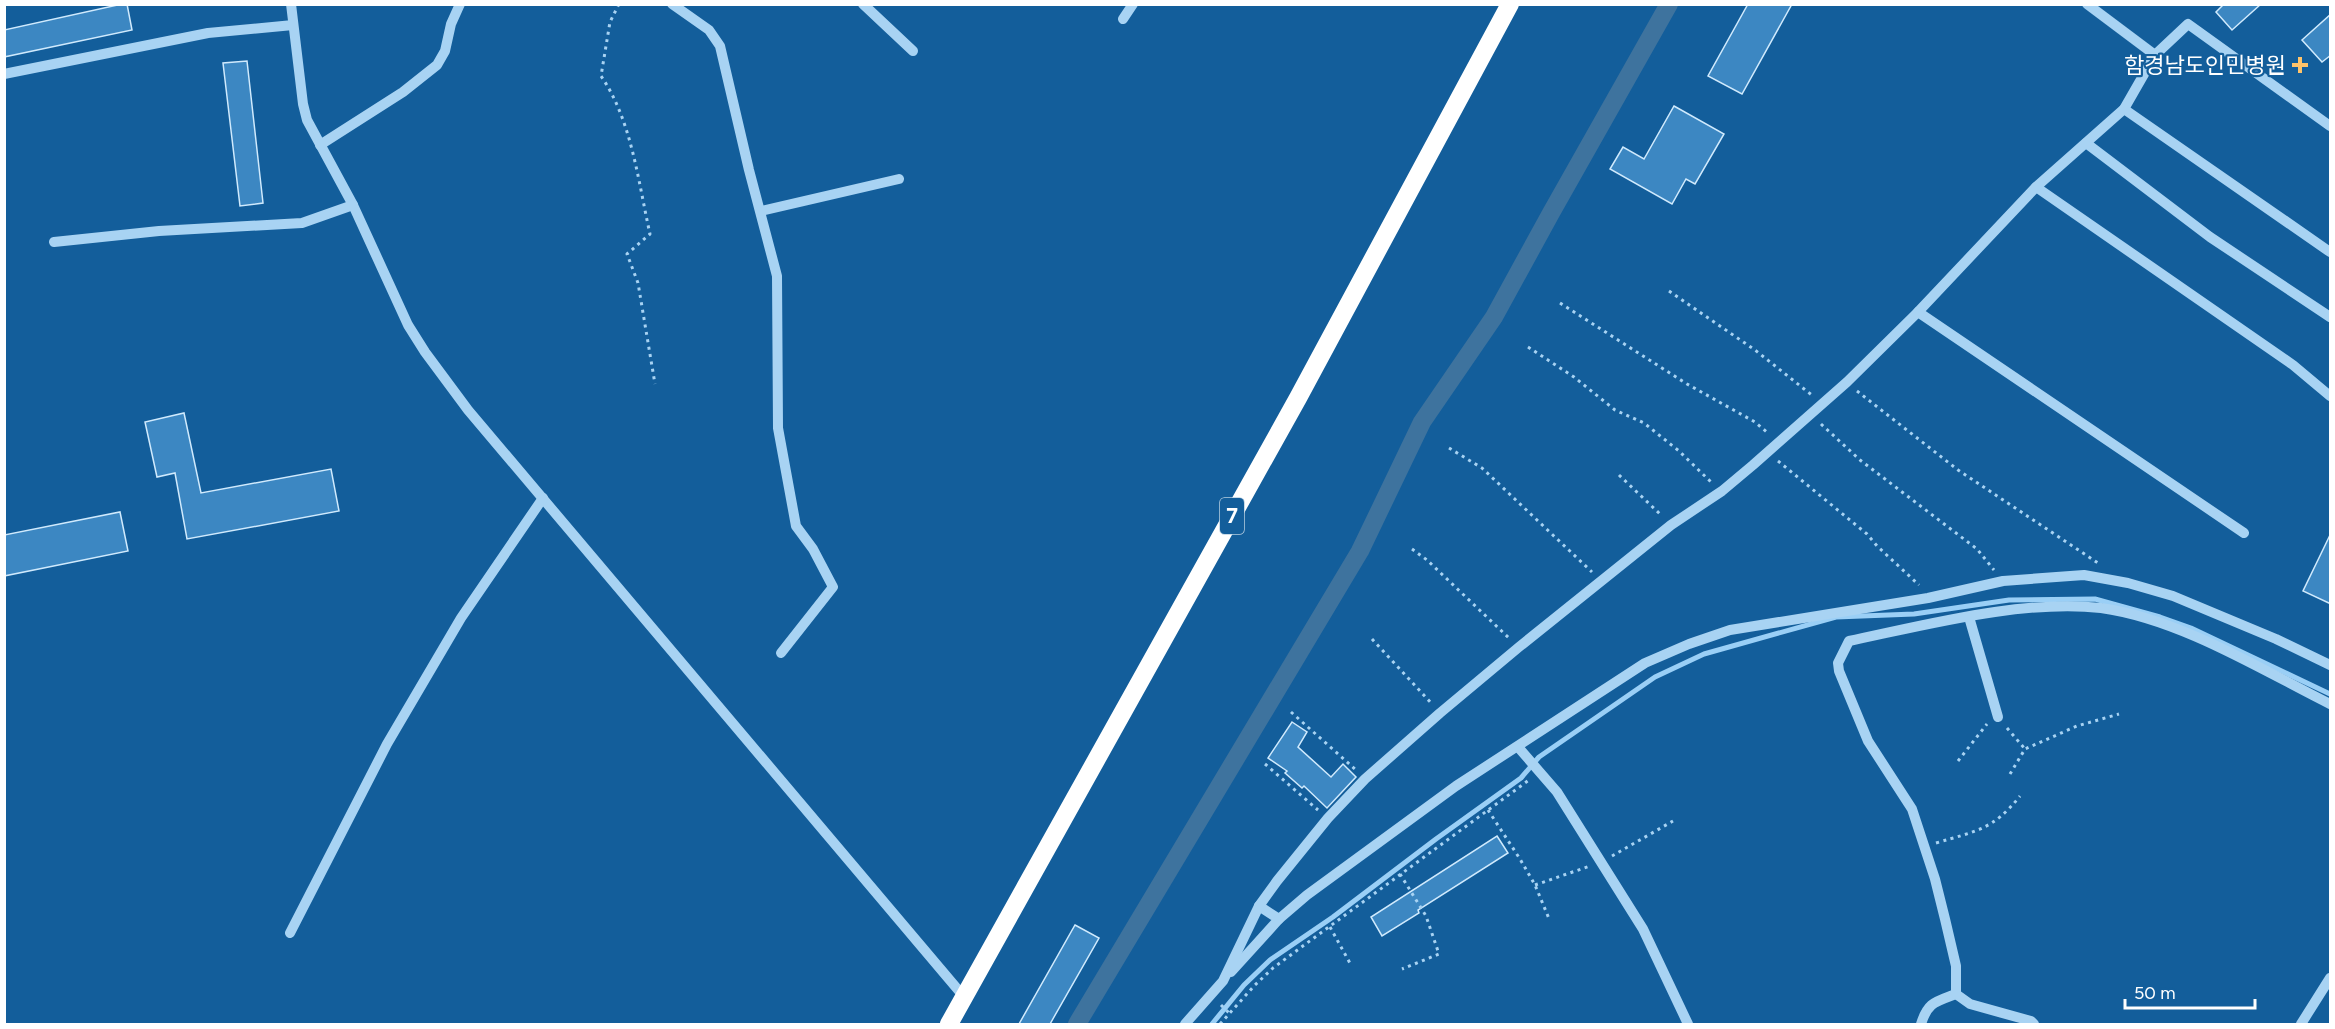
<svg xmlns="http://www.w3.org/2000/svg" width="2335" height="1029" viewBox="0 0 2335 1029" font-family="Figtree,'Noto Sans KR',sans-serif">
  <rect width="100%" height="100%" fill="#135e9b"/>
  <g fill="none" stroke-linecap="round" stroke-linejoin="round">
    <path stroke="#9acff6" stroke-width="5" d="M1212 1024 1244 985 1270 960 1333 917 1436 839 1521 778 1539 757 1655 677 1704 654 1836 617 1914 614 2009 600 2095 599 2160 617 2191 628 2330 694"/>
    <path stroke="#3e739e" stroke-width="18" d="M1077 1024 1360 551 1422 422 1494 317 1551 213 1669 4"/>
  </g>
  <g fill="#3c87c2" stroke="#d0eafd" stroke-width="1.5">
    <path d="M122 4H127L132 30 4 57V30Z"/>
    <path d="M1748 4H1792L1742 94 1708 76Z"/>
    <path d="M2224 4H2261L2232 30 2216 12Z"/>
    <path d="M2331 14V55L2322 62 2302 40Z"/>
    <path d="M247 61 263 203 240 206 223 63Z"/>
    <path d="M1674 106 1724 134 1695 184 1686 179 1672 204 1610 169 1623 147 1644 159Z"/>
    <path d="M184 413 201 493 331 469 339 511 187 539 175 473 157 477 145 422Z"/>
    <path d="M120 512 128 551 4 576V535Z"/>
    <path d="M2331 533V604L2303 591Z"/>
    <path d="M1292 722 1307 732 1298 747 1331 777 1343 764 1356 777 1327 808 1304 786 1302 788 1285 773 1287 771 1268 758Z"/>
    <path d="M1497 836 1508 853 1418 910 1419 913 1382 936 1371 917Z"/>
    <path d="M1075 925 1099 938 1050 1024H1019Z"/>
  </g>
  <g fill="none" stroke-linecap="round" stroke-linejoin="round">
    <g stroke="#a8d3f3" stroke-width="3" stroke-dasharray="3 4.5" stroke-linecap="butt">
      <path d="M619 4 610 22 601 76C632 121 638 181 650 234L627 254 638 283 655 384"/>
      <path d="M1669 291 1755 350 1813 396"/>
      <path d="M1560 303 1687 384 1755 422 1769 434"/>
      <path d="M1528 347 1574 377 1615 410 1644 423 1679 451 1711 482"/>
      <path d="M1857 391 1958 470 2098 563"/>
      <path d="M1821 424 1860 460 1977 549 1994 570"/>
      <path d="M1449 448 1482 468 1592 572"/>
      <path d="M1778 461 1867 534 1877 546 1919 585"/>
      <path d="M1619 475 1661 515"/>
      <path d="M1412 549 1427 560 1510 639"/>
      <path d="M1372 639 1432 704"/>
      <path d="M1291 712 1357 771"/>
      <path d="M2007 728 2025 749"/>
      <path d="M1958 761 1987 724"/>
      <path d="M1265 764 1318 810"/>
      <path d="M2010 774 2025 749 2077 726 2119 714"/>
      <path d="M1488 810 1520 859 1535 885 1550 921"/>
      <path d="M1936 843C1976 831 1993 830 2020 796"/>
      <path d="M1612 856 1673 821"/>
      <path d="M1400 874 1426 916 1439 954 1402 969"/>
      <path d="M1535 885 1590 866"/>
      <path d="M1330 927 1351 965"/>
      <path d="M1221 1005 1230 1014"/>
      <path d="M1220 1024 1255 985 1273 968 1529 780"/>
    </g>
    <g stroke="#a8d3f3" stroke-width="10">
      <path d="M291 4 303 104 307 120 353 205 408 325 425 352 468 410 965 998"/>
      <path d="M672 4 709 30 720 46 749 170 777 276 778 428 796 526 813 549 833 587 781 653"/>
      <path d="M863 4 913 51"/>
      <path d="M2087 4 2155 55"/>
      <path d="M1123 19 1133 4"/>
      <path d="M4 74 208 33 293 25"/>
      <path d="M2124 109 2330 252"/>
      <path d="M2086 143 2210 237 2330 317"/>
      <path d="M320 145 403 92 437 65 445 51 451 24 460 4"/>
      <path d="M2036 187 2293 365 2330 396"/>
      <path d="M761 211 899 179"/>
      <path d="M54 242 159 231 302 223 353 205"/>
      <path d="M1918 312 2244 533"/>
      <path d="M1969 617 1998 717"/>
      <path d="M1518 747 1557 792 1643 929 1688 1024"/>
      <path d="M1259 906 1279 919"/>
      <path d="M290 933 387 744 461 618 543 498"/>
      <path d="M1231 972 1279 919 1307 895 1456 786 1645 663 1689 644 1730 630 1928 598 2003 581 2084 575 2128 583 2173 596 2276 639 2330 665"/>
      <path d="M1185 1024 1223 981 1259 906 1277 881 1328 818 1365 779 1440 713 1519 647 1671 525 1722 491 1753 465 1847 382 1918 312 2036 187 2124 109 2155 55 2188 24 2330 126"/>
      <path d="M1921 1024C1928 1002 1935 1002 1956 994"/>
      <path d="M2034 1024 2031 1021 1970 1004 1956 994V966L1945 919 1935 879 1912 809 1868 741 1839 671 1838 663 1849 641C1926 625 2024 599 2101 608 2180 619 2260 669 2330 704"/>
      <path d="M2301 1024 2330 978"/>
    </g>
    <path stroke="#fff" stroke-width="18" d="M949 1024 1298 398 1510 4"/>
  </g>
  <path fill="#ffc36a" stroke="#135e9b" stroke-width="2" d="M2297 56h6v6h6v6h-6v6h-6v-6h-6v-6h6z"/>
  <g text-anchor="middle" stroke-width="4.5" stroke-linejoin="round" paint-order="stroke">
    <rect fill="#135e9b" stroke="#b8cfe1" stroke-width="1.5" x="1220" y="498" width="24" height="36" rx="4.5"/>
    <g font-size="21" font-weight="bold" fill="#fff">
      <text x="1232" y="523">7</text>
    </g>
    <g font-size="22" fill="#fff" stroke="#135e9b" text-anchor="end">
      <text x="2286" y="73">함경남도인민병원</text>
    </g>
  </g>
  <rect width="2335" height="1029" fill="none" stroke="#ffffff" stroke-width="12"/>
  <path d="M2125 999v9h130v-9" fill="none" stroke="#ffffff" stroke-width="3"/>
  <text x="2134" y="999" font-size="18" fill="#ffffff" stroke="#135e9b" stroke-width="4.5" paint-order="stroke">50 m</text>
</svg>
